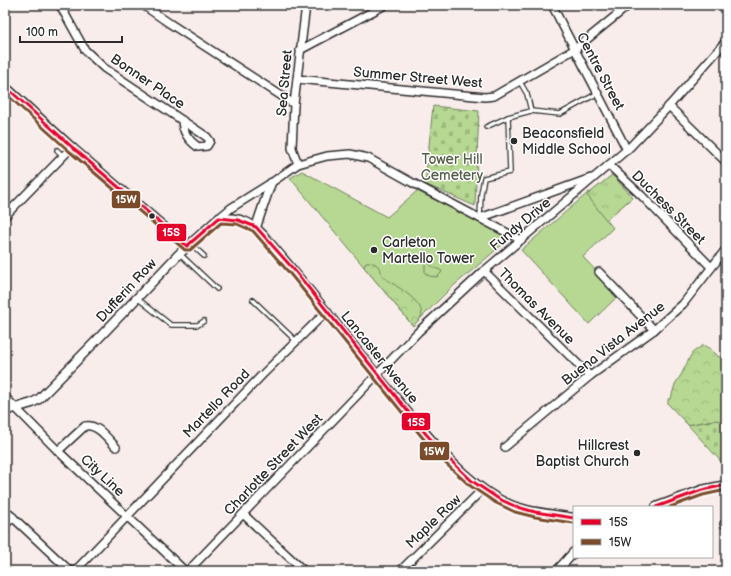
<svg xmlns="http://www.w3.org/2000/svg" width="731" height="576" viewBox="0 0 731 576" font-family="'Balsamiq Sans',sans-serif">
  <defs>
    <pattern id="forest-crowns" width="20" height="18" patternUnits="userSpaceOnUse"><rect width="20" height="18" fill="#b6d892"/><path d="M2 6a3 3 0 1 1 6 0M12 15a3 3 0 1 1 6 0" fill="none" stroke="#9dba7e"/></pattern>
    <pattern id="cemetery-stones" width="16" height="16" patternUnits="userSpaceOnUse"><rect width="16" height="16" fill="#b6d892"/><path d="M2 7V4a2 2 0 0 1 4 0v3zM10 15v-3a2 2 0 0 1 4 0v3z" fill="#9dba7e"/></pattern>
    <pattern id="park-tufts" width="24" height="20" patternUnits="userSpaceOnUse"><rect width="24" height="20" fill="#b6d892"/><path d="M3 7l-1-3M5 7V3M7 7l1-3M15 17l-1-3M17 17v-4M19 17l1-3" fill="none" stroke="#9dba7e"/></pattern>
  </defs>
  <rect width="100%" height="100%" fill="#f9edec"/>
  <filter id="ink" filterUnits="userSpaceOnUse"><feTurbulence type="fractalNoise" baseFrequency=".025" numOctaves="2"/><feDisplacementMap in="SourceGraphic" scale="8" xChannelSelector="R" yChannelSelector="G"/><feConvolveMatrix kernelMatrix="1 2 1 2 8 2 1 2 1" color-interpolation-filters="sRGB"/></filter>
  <g filter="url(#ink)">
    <g fill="#b6d892" stroke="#70825e">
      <path d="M302 171 387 217 417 191 505 234 509 239 450 289 413 326 290 178Z"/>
      <path d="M612 175 633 197 606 219 613 228 583 257 619 295 589 324 521 250 589 192 591 193Z"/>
    </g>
    <g fill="url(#forest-crowns)" stroke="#70825e">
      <path d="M366 262C375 261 381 267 382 276 392 284 427 302 421 317 420 320 415 323 413 326L364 267Z"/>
      <path d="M428 262 433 267 442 271 441 273 437 277 429 276 425 273V263Z"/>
      <path d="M703 345 711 349 719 357 726 356V424C716 417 699 423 688 425L668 404V399L671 398 675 384 681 375 692 353Z"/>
    </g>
    <g fill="url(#cemetery-stones)" stroke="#70825e">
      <path d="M433 106 479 111 475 206 425 184Z"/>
      <path d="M714 420 721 421 726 424V467L688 425Z"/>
    </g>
    <path fill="url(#park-tufts)" stroke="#70825e" d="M612 175 633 197 606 220 587 195Z"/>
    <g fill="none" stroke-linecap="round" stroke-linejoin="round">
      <g stroke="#2b2b2b" stroke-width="6">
        <g id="service">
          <path d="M520 82 527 94 531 111"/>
          <path d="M486 127 508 117 531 111 560 114 598 93"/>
          <path d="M57 150 63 156"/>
          <path d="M480 218 481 194 484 178 510 172 508 117"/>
          <path d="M191 244 204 256"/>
          <path d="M180 254 217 289"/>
          <path d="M137 298 171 325H198L204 321"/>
          <path d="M253 300 295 340"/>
        </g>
      </g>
      <g stroke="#2b2b2b" stroke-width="10">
        <g id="minor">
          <path d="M58 5 61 7 85 50 104 68 207 137 210 141 207 146 198 147C189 141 182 131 182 120"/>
          <path d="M143 5 169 23 294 104"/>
          <path d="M552 5 627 150"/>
          <path d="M300 50 385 5"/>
          <path d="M297 79 485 97 494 96 575 49 629 5"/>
          <path d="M5 86 72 147 187 246"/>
          <path d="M669 106 726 162"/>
          <path d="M298 164 292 148 294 104 306 5"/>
          <path d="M609 165 642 196 711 267"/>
          <path d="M5 216 72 147"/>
          <path d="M219 218 231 208 271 183 298 164 327 156 350 154 368 158 411 182 521 240"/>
          <path d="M480 218 591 178"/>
          <path d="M484 271 590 376"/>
          <path d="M599 272 654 330"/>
          <path d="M5 397 58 451 185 571"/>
          <path d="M505 447 590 376 654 330 683 304 726 249"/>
          <path d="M58 451 85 426C97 423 108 439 116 447"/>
          <path d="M5 510 70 571"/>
          <path d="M243 514 304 571"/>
          <path d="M724 524H726"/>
          <path d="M5 525 13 517"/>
          <path d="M75 571 261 376 327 311"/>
          <path d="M188 571 418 332 484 271 630 147 669 106 726 41"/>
          <path d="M400 571 483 489"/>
        </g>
      </g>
      <g stroke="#2b2b2b" stroke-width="11">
        <g id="tertiary">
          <path d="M256 227 271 183"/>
          <path d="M5 411 32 403 39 399 95 342 179 254 219 218C239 218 249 220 263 235 312 291 355 350 403 407 431 440 460 477 498 499 523 513 547 513 574 518"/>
          <path d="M656 507 702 490 726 485"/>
          <path d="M557 571 574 552"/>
        </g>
      </g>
      <use href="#service" stroke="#fff" stroke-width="3.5"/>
      <use href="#minor" stroke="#fff" stroke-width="7"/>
      <use href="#tertiary" stroke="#fff" stroke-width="8"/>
      <g stroke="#fff" stroke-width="6">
        <g id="bus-1">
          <path d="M5 86 72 147 187 246 219 218 238 220 256 227 295 271 426 434 448 458 472 481 499 499 517 507 535 512 574 518"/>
          <path d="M656 507 702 490 726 485"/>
        </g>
      </g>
      <g stroke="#fff" stroke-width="6">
        <g id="bus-2">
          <path d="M5 93 69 151 185 250H190L221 223 237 224 253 231 291 275 422 437 444 462 469 485 496 503 515 512 535 517 573 523"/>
          <path d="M670 507 703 495 726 490"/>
        </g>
      </g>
      <use href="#bus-1" stroke="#e4002b" stroke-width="3"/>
      <use href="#bus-2" stroke="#7a4b2a" stroke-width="3"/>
    </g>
  </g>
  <g fill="#2b2b2b" stroke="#fff" stroke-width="1.5">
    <circle cx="514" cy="141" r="4"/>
    <circle cx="152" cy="216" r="3.5"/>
    <circle cx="374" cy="250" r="4"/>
    <circle cx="637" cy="453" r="4"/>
  </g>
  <g text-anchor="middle" stroke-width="3" stroke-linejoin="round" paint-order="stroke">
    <g font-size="14" fill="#2b2b2b" stroke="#fff">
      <text transform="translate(601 71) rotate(62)" y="5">Centre Street</text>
      <text transform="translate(418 77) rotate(5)" y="5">Summer Street West</text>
      <text transform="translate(148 81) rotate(34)" y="5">Bonner Place</text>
      <text transform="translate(284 83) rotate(-85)" y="5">Sea Street</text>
      <text transform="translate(669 207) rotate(45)" y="5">Duchess Street</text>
      <text transform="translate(520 224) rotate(-40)" y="5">Fundy Drive</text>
      <text transform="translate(126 290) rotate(-47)" y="5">Dufferin Row</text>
      <text transform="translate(537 306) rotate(45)" y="5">Thomas Avenue</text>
      <text transform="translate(613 343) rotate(-38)" y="5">Buena Vista Avenue</text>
      <text transform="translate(380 357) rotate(51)" y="5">Lancaster Avenue</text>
      <text transform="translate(216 403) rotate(-46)" y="5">Martello Road</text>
      <text transform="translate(273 464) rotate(-46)" y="5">Charlotte Street West</text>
      <text transform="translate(103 475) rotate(43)" y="5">City Line</text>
      <text transform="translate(433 521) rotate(-44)" y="5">Maple Row</text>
    </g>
    <g font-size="14" fill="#2b2b2b" stroke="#fff" text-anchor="start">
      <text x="522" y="138">Beaconsfield<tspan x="522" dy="16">Middle School</tspan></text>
      <text x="382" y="247">Carleton<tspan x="382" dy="16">Martello Tower</tspan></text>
      <text x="629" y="450" text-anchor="end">Hillcrest<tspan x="629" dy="16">Baptist Church</tspan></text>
    </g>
    <g font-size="14" fill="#555f4a" stroke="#fff">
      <text x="452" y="164">Tower Hill<tspan x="452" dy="16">Cemetery</tspan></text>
    </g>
  </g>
  <g stroke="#fff" stroke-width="1.5">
    <rect x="111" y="190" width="30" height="19" rx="4" fill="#7a4b2a"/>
    <rect x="156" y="223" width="31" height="19" rx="4" fill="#e4002b"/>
    <rect x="401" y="412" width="30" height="19" rx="4" fill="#e4002b"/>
    <rect x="419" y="441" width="31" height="20" rx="4" fill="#7a4b2a"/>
  </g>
  <g font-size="11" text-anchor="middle" font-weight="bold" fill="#fff">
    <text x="126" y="203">15W</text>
    <text x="171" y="236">15S</text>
    <text x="416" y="426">15S</text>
    <text x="434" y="455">15W</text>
  </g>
  <rect width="731" height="576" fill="none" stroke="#fff" stroke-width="20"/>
  <rect x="10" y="10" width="711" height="556" fill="none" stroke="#2b2b2b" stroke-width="1.5" filter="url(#ink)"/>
  <rect x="573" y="506" width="140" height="52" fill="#ffffff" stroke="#aaaaaa"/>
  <rect x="581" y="519" width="20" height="6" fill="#e4002b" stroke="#aaaaaa"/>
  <text x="609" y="526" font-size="12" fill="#2b2b2b">15S</text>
  <rect x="581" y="539" width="20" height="6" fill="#7a4b2a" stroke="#aaaaaa"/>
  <text x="609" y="546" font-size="12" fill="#2b2b2b">15W</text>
  <path d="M20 36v6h102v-6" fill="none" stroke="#2b2b2b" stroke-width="2"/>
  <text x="26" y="36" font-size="12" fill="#2b2b2b" stroke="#ffffff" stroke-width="3" paint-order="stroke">100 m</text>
</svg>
